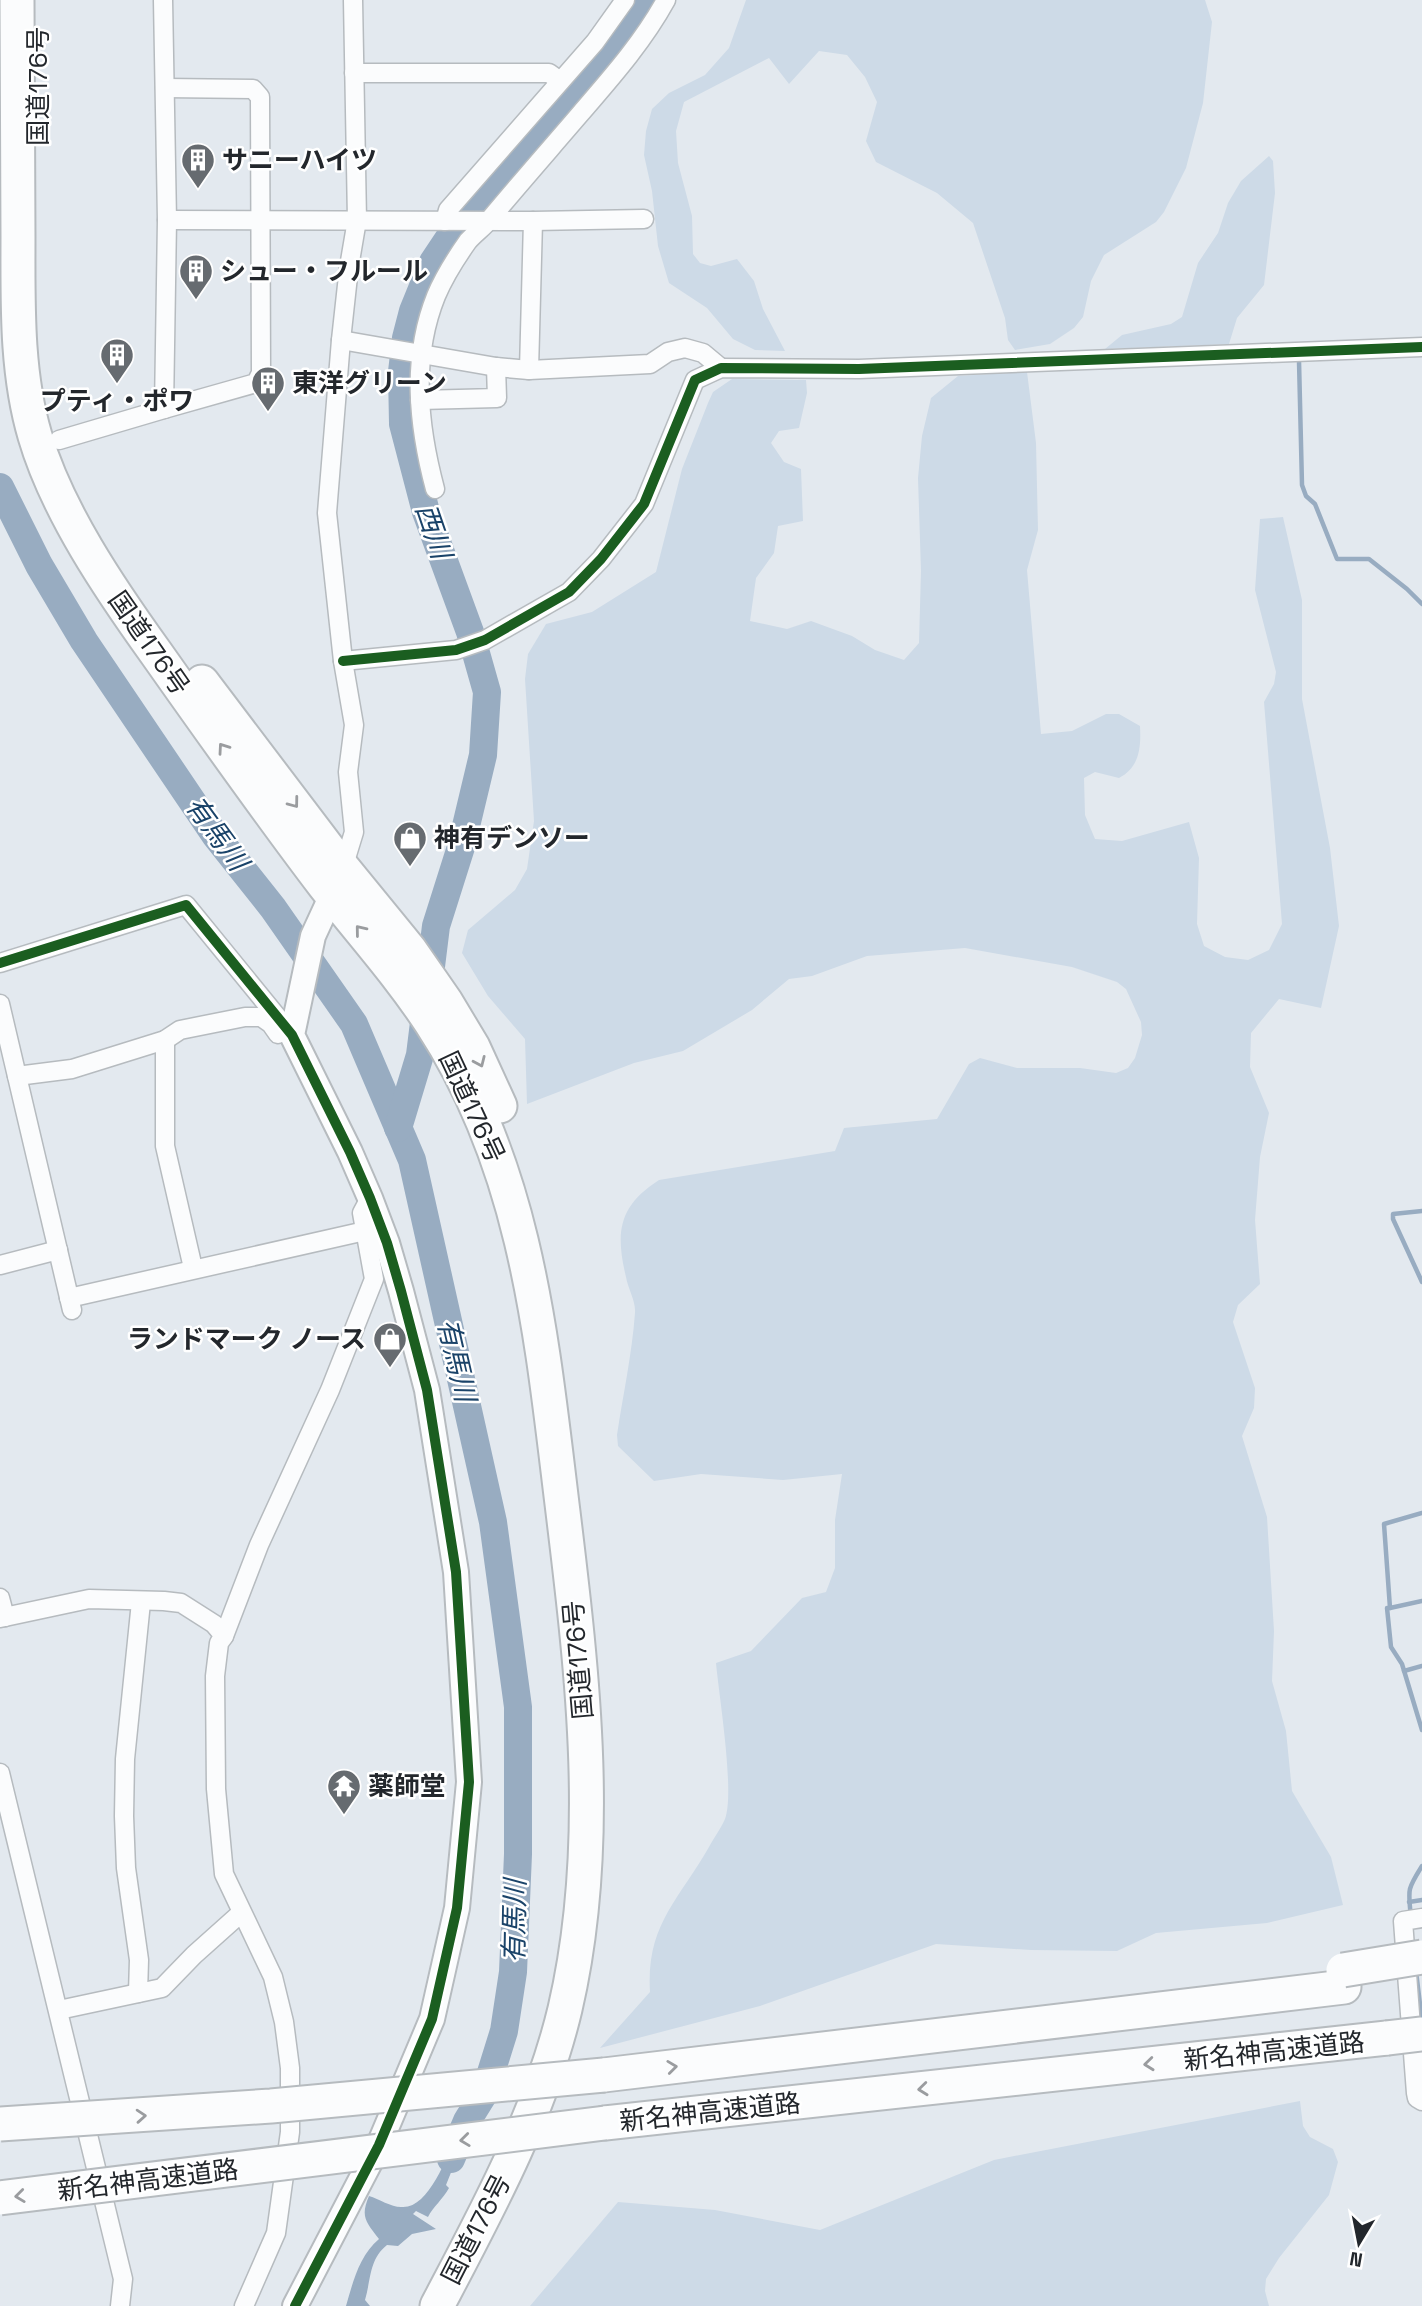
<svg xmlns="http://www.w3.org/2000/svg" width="1422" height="2306" viewBox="0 0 1422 2306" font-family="'Space Grotesk','Noto Sans JP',sans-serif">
  <rect width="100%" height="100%" fill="#e3e9ef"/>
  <g fill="#cddae7">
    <path d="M746 0H1205L1212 22 1203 103 1186 168 1164 212 1156 222 1104 255 1091 281 1083 317 1074 328 1050 344 1015 350 1008 340 1005 318 973 223 937 193 876 162 866 141 877 102 865 77 847 55 819 51 789 84 769 58 684 102 676 131 678 163 692 216 693 254 700 263 711 266 737 259 754 281 763 309 785 351 755 350 733 339 707 308 669 283 658 246 652 191 644 155 646 131 652 109 669 93 705 75 729 48Z"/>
    <path d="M1269 156 1273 161 1275 193 1264 285 1237 318 1229 344 1105 349 1122 335 1171 324 1182 317 1198 263 1218 233 1228 203 1241 181Z"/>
    <path d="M1027 372 1036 443 1038 530 1027 570 1041 734 1072 731 1106 714H1119L1140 726C1141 747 1140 767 1119 778L1095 772 1084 778 1085 815 1095 839 1122 841 1189 822 1199 858 1197 924 1204 946 1225 957 1248 960 1269 950 1282 924 1264 702 1274 684 1276 672 1255 590 1260 519 1283 517 1302 600V699L1330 848 1339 926 1321 1008 1279 999 1251 1033 1250 1067 1269 1113 1260 1157 1255 1220 1260 1284 1238 1305 1233 1322 1255 1388 1254 1408 1242 1436 1267 1517 1274 1631 1272 1681 1286 1731 1292 1791 1331 1857 1343 1905 1267 1923 1156 1933 1117 1951 1031 1950 936 1944 760 2006 600 2048 650 1992C646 1925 678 1901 709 1847 714 1838 721 1828 725 1819 735 1792 719 1696 716 1663L751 1651 802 1598 826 1592 835 1568V1520L842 1474 783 1480 701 1474 654 1481 618 1446 617 1435C623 1395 632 1354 635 1313 636 1301 628 1289 626 1277 615 1231 619 1206 659 1180L835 1151 844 1128 937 1119 969 1064 980 1058 1017 1068H1080L1116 1073 1128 1068 1135 1058 1142 1035 1141 1022 1126 989 1117 982 1072 967 965 948 867 956 812 976 789 979 752 1010 683 1051 634 1063 527 1104 525 1039 488 996 462 953 468 930 515 890 527 869 534 821 525 679 528 654 546 624 592 612 656 572 682 469 708 403 713 392 732 379 806 380 807 393 799 428 779 431 771 443 784 462 801 469 803 521 778 526 774 553 756 578 750 621 787 629 811 621 852 636 875 650 904 660 919 643 921 571 918 478 922 436 931 398 958 376Z"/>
    <path d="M1300 2101 1303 2126 1310 2137 1333 2149 1338 2162 1329 2195 1279 2258 1266 2279 1265 2291 1269 2306H530L618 2202 715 2210 820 2230 994 2160Z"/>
  </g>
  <path fill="#98acc1" d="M456 2136 462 2152 456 2160 446 2185 449 2188C443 2199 433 2207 428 2217L416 2211 413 2214 436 2229 412 2234 398 2246 387 2245C369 2259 371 2280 365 2300L370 2306H346C353 2282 359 2256 379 2239 366 2222 360 2217 369 2196 379 2199 391 2207 401 2207 428 2210 447 2157 456 2136Z"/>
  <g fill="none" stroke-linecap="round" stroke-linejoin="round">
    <g stroke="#98acc1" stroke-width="4.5">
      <path d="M1299 361 1302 485 1306 496 1315 504 1337 559H1369L1407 589 1422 604"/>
      <path d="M1422 1211 1393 1214V1219L1422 1282"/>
      <path d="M1422 1513 1384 1524 1390 1608H1387L1391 1647 1402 1664 1422 1730"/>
      <path d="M1390 1608 1422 1601"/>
      <path d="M1404 1671 1422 1666"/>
      <path d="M1409 1902 1422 1900"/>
      <path d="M1411 1917C1408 1889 1407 1890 1422 1866"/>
      <path d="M1416 1971 1422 2021"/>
    </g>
    <g stroke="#98acc1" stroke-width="28">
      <path d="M0 487 39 565 84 641 215 835 273 908 354 1024 412 1160 493 1522 518 1707V1854L513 1972 504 2031 485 2092 467 2121 451 2159"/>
      <path d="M398 1128 420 1055 436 926 461 847 483 755 487 692 470 632 426 512 403 424 402 372 406 338 413 311 433 262 453 232 555 116 580 83 623 37 645 0"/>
    </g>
    <g stroke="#b6bbbf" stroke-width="21">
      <g id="street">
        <path d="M354 73H549L560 81"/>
        <path d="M167 220 533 221 644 219"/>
        <path d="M445 221 448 210 595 42 625 0"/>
        <path d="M341 340 496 367 529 370 650 364 668 352 685 348 703 353 721 368"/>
        <path d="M529 370 533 221"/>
        <path d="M420 400 497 398 496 367"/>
        <path d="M164 409 256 383 261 373 260 97 253 89 165 88"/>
        <path d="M59 440 164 409 167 220 163 0"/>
        <path d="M435 489C418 425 411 358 436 296 444 277 456 258 468 241 475 233 484 227 490 219 520 183 550 149 580 114 611 78 643 42 666 0"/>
        <path d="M343 661 456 650 485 640 569 592 601 559 644 504 695 380 721 368 859 369 1422 347"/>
        <path d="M343 868 354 832 348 772 354 725 343 661 327 513 341 340 349 267 357 220 353 0"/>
        <path d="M0 963 186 905 292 1035"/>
        <path d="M0 1004 72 1310"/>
        <path d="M165 1040V1146L193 1268"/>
        <path d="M17 1076 72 1069 165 1040 180 1030 245 1017H261L271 1024 278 1034"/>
        <path d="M0 1265 58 1250"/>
        <path d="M69 1298 365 1231"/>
        <path d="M0 1598 5 1617"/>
        <path d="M0 1618 89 1599 164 1601 181 1603 214 1624 224 1636"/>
        <path d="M0 1773 123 2279 120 2306"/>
        <path d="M1422 1918 1403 1921 1416 2093 1417 2098 1422 2101"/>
        <path d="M138 1993 139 1960 126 1868 124 1816 125 1759 141 1602"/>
        <path d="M59 2010 162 1988 194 1955 241 1913"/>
        <path d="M244 2306 276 2233 290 2132V2068L284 2022 273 1977 224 1874 216 1789 215 1676 219 1643 224 1636 259 1545 330 1390 374 1279 362 1213 370 1198"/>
      </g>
    </g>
    <g stroke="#b6bbbf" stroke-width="28">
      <path id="secondary" d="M295 2306 379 2145 432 2019 457 1908 469 1782 456 1572 427 1390 401 1291 387 1243 370 1198 350 1152 292 1035 313 936 337 884"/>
    </g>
    <g stroke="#b6bbbf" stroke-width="37">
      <g id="highway">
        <path d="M17 0C18 79 18 158 18 237 18 303 16 372 35 436 57 511 110 589 156 653 211 731 266 809 324 885 360 931 399 974 431 1023 528 1171 542 1342 563 1512 583 1676 603 1846 565 2009 540 2114 487 2211 437 2306"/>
        <path d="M202 682 343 868 410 950 446 1002 473 1047 500 1106"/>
        <path d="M604 2075 1344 1987"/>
        <path d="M605 2123 1387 2038"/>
      </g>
    </g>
    <use href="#street" stroke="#fbfcfd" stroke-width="18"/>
    <use href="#secondary" stroke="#fbfcfd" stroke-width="24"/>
    <use href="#highway" stroke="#fbfcfd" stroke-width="33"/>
    <g stroke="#b6bbbf" stroke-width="37" stroke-linecap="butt">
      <g id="highway-bridge">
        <path d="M1343 1970 1422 1957"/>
        <path d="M1387 2038 1422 2034"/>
        <path d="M0 2124 271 2106 604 2075"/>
        <path d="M0 2198 605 2123"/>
      </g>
    </g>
    <use href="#highway-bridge" stroke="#fbfcfd" stroke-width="33"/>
    <g stroke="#fff" stroke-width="15">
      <g id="cycleway">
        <path d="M343 661 456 650 485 640 569 592 601 559 644 504 695 380 721 368 859 369 1422 347"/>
        <path d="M0 963 186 905 292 1035 350 1152 370 1198 387 1243 401 1291 427 1390 456 1572 469 1782 457 1908 432 2019 379 2145 295 2306"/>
      </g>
    </g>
    <use href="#cycleway" stroke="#1b5e20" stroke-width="10"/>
  </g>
  <defs><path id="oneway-chevron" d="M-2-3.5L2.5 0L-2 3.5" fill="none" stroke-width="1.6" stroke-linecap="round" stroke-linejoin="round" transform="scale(1.75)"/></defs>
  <g stroke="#9a9c9f">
    <use href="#oneway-chevron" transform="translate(223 748) rotate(-125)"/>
    <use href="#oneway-chevron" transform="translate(294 803) rotate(53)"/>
    <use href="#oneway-chevron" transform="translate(360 930) rotate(-129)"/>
    <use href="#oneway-chevron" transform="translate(480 1062) rotate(66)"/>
    <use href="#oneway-chevron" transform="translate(1149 2064) rotate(174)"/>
    <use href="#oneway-chevron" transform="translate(672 2067) rotate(-7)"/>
    <use href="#oneway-chevron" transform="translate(923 2089) rotate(174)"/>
    <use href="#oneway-chevron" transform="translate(141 2116) rotate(-4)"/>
    <use href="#oneway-chevron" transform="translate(465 2140) rotate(173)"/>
    <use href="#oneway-chevron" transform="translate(20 2196) rotate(173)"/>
  </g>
  <defs>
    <g id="building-pin" transform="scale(1.75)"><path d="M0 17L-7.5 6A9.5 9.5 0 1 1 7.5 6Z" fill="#666b70" stroke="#fff"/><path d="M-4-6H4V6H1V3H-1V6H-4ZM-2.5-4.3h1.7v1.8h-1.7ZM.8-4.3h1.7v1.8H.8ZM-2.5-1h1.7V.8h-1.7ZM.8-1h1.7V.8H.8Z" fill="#fff"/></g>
    <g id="shop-pin" transform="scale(1.75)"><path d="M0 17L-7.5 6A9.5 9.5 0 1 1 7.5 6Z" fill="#666b70" stroke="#fff"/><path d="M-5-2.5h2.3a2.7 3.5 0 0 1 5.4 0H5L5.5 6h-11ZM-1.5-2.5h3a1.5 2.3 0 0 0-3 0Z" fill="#fff"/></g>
    <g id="temple-pin" transform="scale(1.75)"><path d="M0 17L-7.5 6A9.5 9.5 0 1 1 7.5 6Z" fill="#666b70" stroke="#fff"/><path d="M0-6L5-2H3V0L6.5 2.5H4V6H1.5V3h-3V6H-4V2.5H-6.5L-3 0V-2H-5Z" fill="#fff"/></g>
  </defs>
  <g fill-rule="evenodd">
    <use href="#building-pin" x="198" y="160"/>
    <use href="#building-pin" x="196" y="271"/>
    <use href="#building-pin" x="117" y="355"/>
    <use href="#building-pin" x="268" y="383"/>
    <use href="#shop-pin" x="410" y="838"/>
    <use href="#shop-pin" x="390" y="1339"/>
    <use href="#temple-pin" x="344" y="1786"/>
  </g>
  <g text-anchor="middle" stroke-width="5" stroke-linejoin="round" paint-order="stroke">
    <g font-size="26" fill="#23272c" stroke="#fff">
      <text transform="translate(38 86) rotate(-90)" y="9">国道176号</text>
      <text transform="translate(149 643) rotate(55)" y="9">国道176号</text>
      <text transform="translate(472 1107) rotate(65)" y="9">国道176号</text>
      <text transform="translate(578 1660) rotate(-95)" y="9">国道176号</text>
      <text transform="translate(1274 2051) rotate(-6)" y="9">新名神高速道路</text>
      <text transform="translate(710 2112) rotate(-6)" y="9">新名神高速道路</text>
      <text transform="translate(148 2180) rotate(-7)" y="9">新名神高速道路</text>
      <text transform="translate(476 2229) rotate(-63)" y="9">国道176号</text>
    </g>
    <g font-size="26" font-weight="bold" fill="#23272c" stroke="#fff" text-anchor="start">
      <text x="222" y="169">サニーハイツ</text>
      <text x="220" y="280">シュー・フルール</text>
      <text x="292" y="392">東洋グリーン</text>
      <text x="117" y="410" text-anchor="middle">プティ・ポワ</text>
      <text x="434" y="847">神有デンソー</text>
      <text x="366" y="1348" text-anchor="end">ランドマーク ノース</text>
      <text x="368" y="1795">薬師堂</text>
    </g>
    <g font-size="28" font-style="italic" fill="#1a4369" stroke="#fff">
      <text transform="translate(434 531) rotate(71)" y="10">西川</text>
      <text transform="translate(217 833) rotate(54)" y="10">有馬川</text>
      <text transform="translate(457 1360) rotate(77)" y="10">有馬川</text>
      <text transform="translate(514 1921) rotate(-89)" y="10">有馬川</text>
    </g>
  </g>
  <g transform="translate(1359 2243) rotate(190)" stroke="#ffffff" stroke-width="5" paint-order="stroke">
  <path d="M0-5L12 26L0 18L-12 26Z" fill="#23272c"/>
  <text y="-10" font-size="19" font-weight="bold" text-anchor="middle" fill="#23272c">N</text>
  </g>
</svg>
